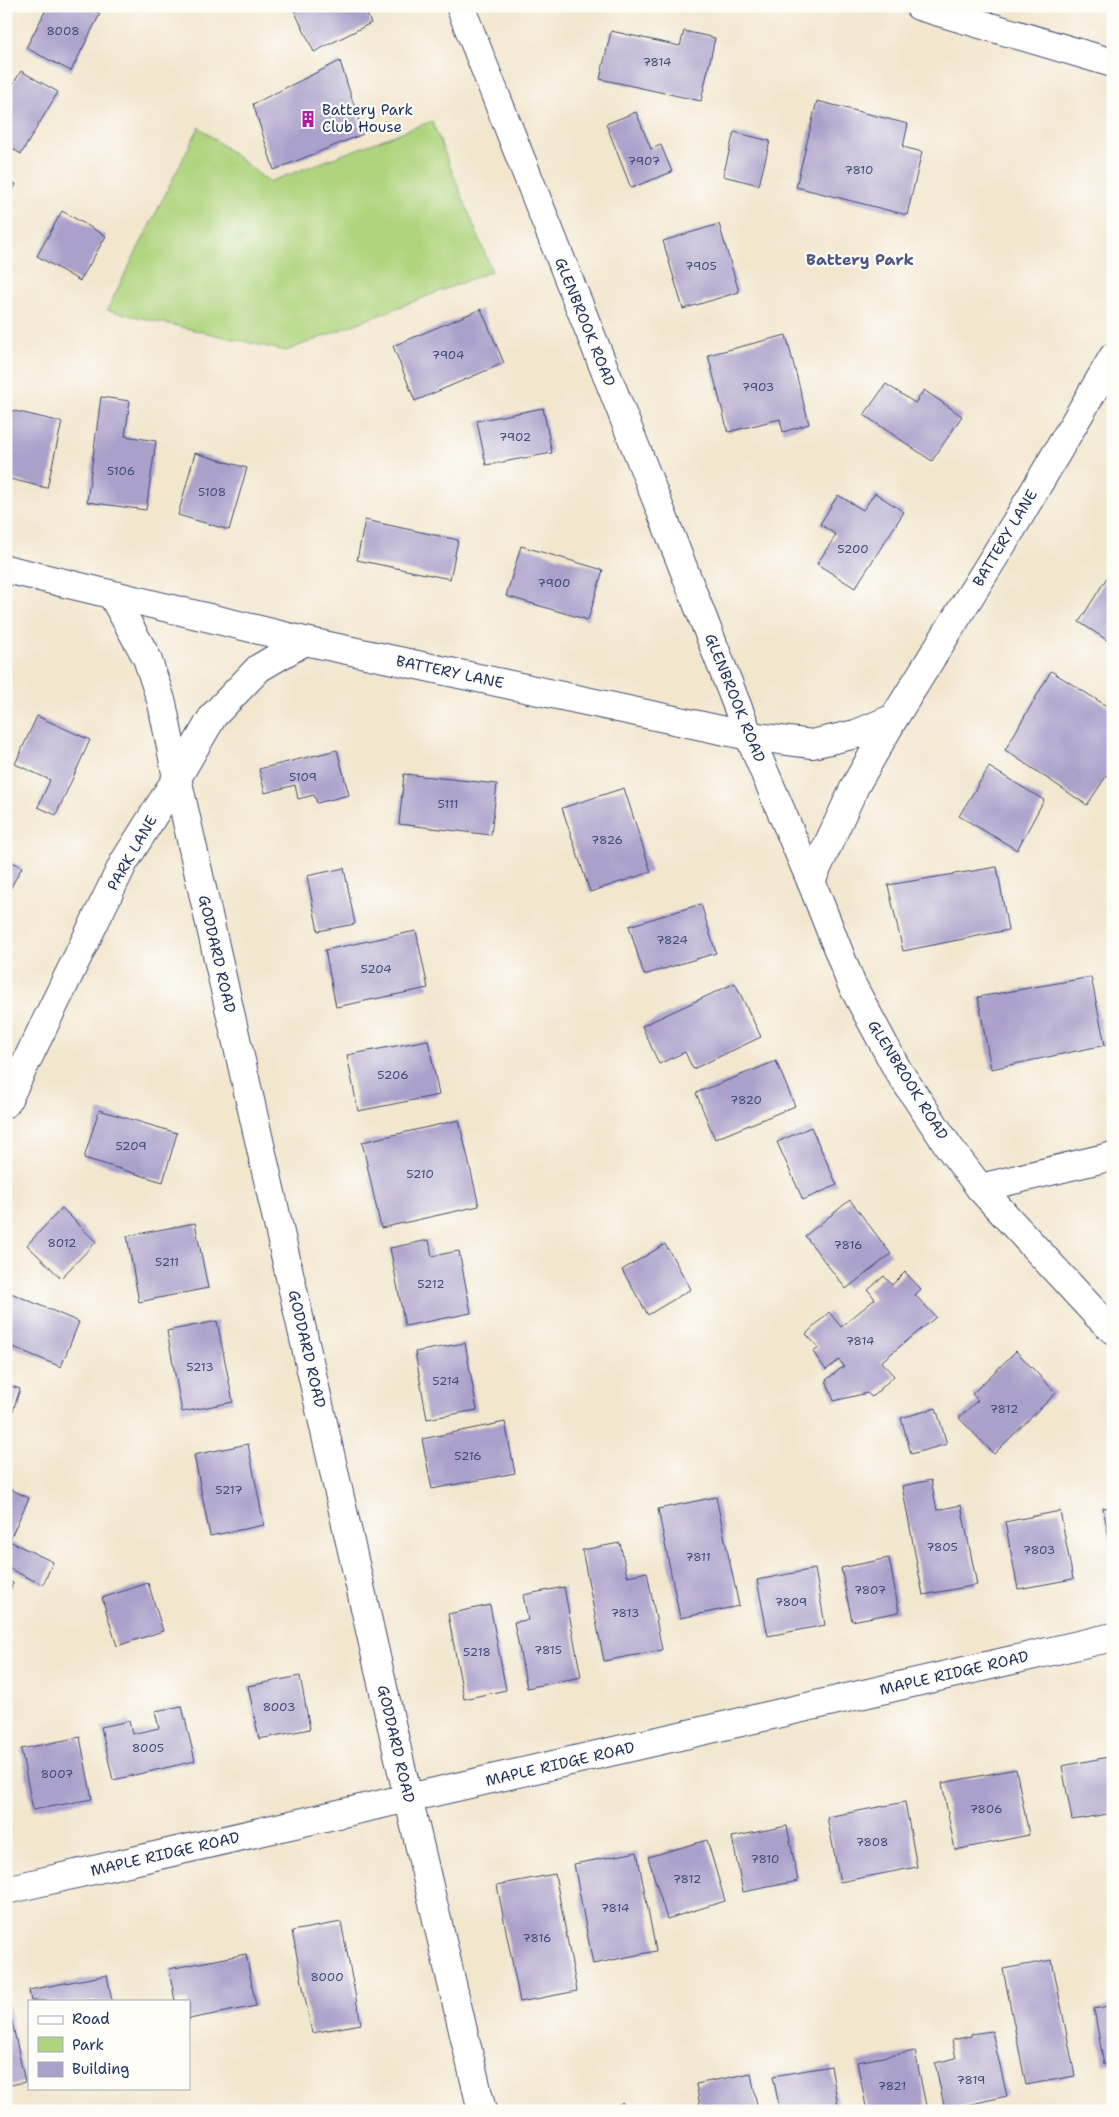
<svg xmlns="http://www.w3.org/2000/svg" width="1119" height="2117" viewBox="0 0 1119 2117" font-family="'Shantell Sans',sans-serif">
  <rect width="100%" height="100%" fill="#fdfcf7"/>
  <filter id="ink" filterUnits="userSpaceOnUse"><feTurbulence type="fractalNoise" baseFrequency=".02" numOctaves="2"/><feDisplacementMap in="SourceGraphic" scale="10" xChannelSelector="R" yChannelSelector="G"/><feConvolveMatrix kernelMatrix="1 2 1 2 8 2 1 2 1" color-interpolation-filters="sRGB"/></filter>
  <filter id="wash" filterUnits="userSpaceOnUse"><feTurbulence type="fractalNoise" baseFrequency=".0096" numOctaves="4" result="noise"/><feDisplacementMap in="SourceGraphic" scale="20" xChannelSelector="R" yChannelSelector="G"/><feGaussianBlur stdDeviation="1.12" result="paint"/><feColorMatrix in="noise" values="0 0 0 0 0 0 0 0 0 0 0 0 0 0 0 0 0 1.4 0 .05"/><feComposite in="paint" operator="in"/></filter>
  <g filter="url(#wash)">
    <rect width="100%" height="100%" fill="#f2e6cd"/>
    <path fill="#afd47d" stroke="#65826e" d="M432 121 492 271 286 351 107 310 199 127 269 182Z"/>
    <g id="blocks">
      <g fill="#aaa0ca">
        <path d="M48 6H85L100 14 71 71 26 48Z"/>
        <path d="M292 6H363L371 23 314 52Z"/>
        <path d="M611 31 680 46 684 31 715 38 701 101 600 79Z"/>
        <path d="M340 61 363 134 274 170 253 104Z"/>
        <path d="M21 71 58 92 21 154 6 145V96Z"/>
        <path d="M817 101 908 124 903 147 922 152 907 215 796 187Z"/>
        <path d="M636 112 651 149 661 145 672 172 631 188 606 124Z"/>
        <path d="M734 132 770 141 759 185 723 176Z"/>
        <path d="M6 179 16 184 6 204Z"/>
        <path d="M62 211 106 236 80 281 37 256Z"/>
        <path d="M719 224 739 292 683 309 663 241Z"/>
        <path d="M481 309 504 363 415 401 393 346Z"/>
        <path d="M786 335 809 424 783 432 780 419 728 432 708 355Z"/>
        <path d="M886 384 915 403 924 390 962 416 932 461 864 415Z"/>
        <path d="M101 397 130 401 125 436 156 441 146 510 87 502Z"/>
        <path d="M543 408 552 453 486 465 477 421Z"/>
        <path d="M6 409 62 422 47 488 6 478Z"/>
        <path d="M195 453 247 468 229 530 178 515Z"/>
        <path d="M875 493 904 512 855 588 817 564 836 535 820 524 838 495 863 510Z"/>
        <path d="M365 520 458 540 450 579 357 560Z"/>
        <path d="M521 546 603 570 588 620 506 596Z"/>
        <path d="M1113 568V644L1079 622Z"/>
        <path d="M1051 671 1113 710V766L1087 805 1005 750Z"/>
        <path d="M37 716 90 740 56 815 38 807 50 780 15 764Z"/>
        <path d="M337 750 349 795 317 803 314 795 298 799 295 785 265 793 259 769Z"/>
        <path d="M989 767 1044 800 1017 850 959 816Z"/>
        <path d="M404 774 497 784 491 835 399 824Z"/>
        <path d="M624 788 651 872 590 892 562 808Z"/>
        <path d="M6 859 22 867 6 896Z"/>
        <path d="M997 867 1008 930 903 951 888 885Z"/>
        <path d="M344 868 355 924 318 931 307 876Z"/>
        <path d="M701 904 716 953 644 975 629 926Z"/>
        <path d="M416 931 428 988 336 1007 325 950Z"/>
        <path d="M1091 977 1105 1045 991 1069 978 997Z"/>
        <path d="M735 983 761 1037 693 1069 685 1052 659 1064 642 1026Z"/>
        <path d="M428 1040 439 1095 358 1111 347 1055Z"/>
        <path d="M776 1061 795 1106 715 1139 696 1093Z"/>
        <path d="M99 1110 177 1133 163 1182 84 1158Z"/>
        <path d="M459 1120 479 1206 381 1228 362 1142Z"/>
        <path d="M811 1127 837 1185 803 1200 777 1142Z"/>
        <path d="M850 1200 891 1254 846 1289 805 1236Z"/>
        <path d="M62 1208 96 1242 61 1278 27 1245Z"/>
        <path d="M195 1223 208 1288 139 1302 127 1236Z"/>
        <path d="M429 1240 432 1256 459 1251 471 1313 405 1326 390 1248Z"/>
        <path d="M665 1244 691 1289 648 1315 622 1270Z"/>
        <path d="M905 1272 921 1289 915 1295 936 1317 881 1362 894 1376 872 1397 867 1393 834 1401 826 1380 844 1366 839 1360 826 1370 813 1352 819 1348 806 1334 829 1312 841 1327 875 1299 868 1290 884 1276 892 1285Z"/>
        <path d="M11 1293 79 1322 61 1367 6 1344V1304Z"/>
        <path d="M217 1321 233 1402 182 1412 167 1331Z"/>
        <path d="M465 1343 477 1410 427 1419 415 1352Z"/>
        <path d="M1016 1351 1056 1393 994 1454 959 1418 978 1400 972 1394Z"/>
        <path d="M6 1384 20 1389 7 1429 6 1428Z"/>
        <path d="M936 1408 947 1444 911 1454 901 1418Z"/>
        <path d="M505 1422 515 1473 432 1489 422 1439Z"/>
        <path d="M248 1444 264 1525 210 1536 194 1455Z"/>
        <path d="M931 1480 937 1510 961 1505 977 1585 923 1595 902 1486Z"/>
        <path d="M6 1487 29 1498 9 1541 53 1562 43 1585 6 1567Z"/>
        <path d="M716 1497 739 1606 680 1618 658 1509Z"/>
        <path d="M1113 1506V1553H1112L1103 1508Z"/>
        <path d="M1060 1511 1073 1579 1018 1589 1005 1522Z"/>
        <path d="M620 1543 627 1576 647 1572 662 1650 604 1661 582 1550Z"/>
        <path d="M889 1558 899 1612 852 1621 841 1568Z"/>
        <path d="M815 1569 825 1625 768 1636 757 1580Z"/>
        <path d="M6 1580 13 1583 6 1598Z"/>
        <path d="M148 1583 163 1631 117 1646 102 1598Z"/>
        <path d="M564 1587 581 1677 527 1688 514 1622 528 1620 523 1595Z"/>
        <path d="M490 1605 506 1690 464 1699 448 1614Z"/>
        <path d="M300 1676 310 1729 259 1739 248 1686Z"/>
        <path d="M182 1706 195 1761 113 1780 101 1727 129 1721 132 1734 159 1728 155 1711Z"/>
        <path d="M80 1737 92 1799 33 1810 21 1749Z"/>
        <path d="M1113 1756V1813L1072 1820 1062 1766Z"/>
        <path d="M1016 1769 1029 1835 955 1850 942 1783Z"/>
        <path d="M905 1802 917 1867 840 1882 827 1817Z"/>
        <path d="M787 1826 798 1881 743 1892 732 1837Z"/>
        <path d="M707 1840 725 1901 667 1919 648 1857Z"/>
        <path d="M637 1852 656 1951 593 1964 574 1864Z"/>
        <path d="M555 1874 577 1991 520 2002 497 1885Z"/>
        <path d="M341 1922 361 2024 312 2033 292 1931Z"/>
        <path d="M246 1954 256 2006 189 2019V2001H175L169 1969Z"/>
        <path d="M1052 1960 1075 2076 1026 2085 1003 1969Z"/>
        <path d="M107 1975 112 2001H31L29 1990Z"/>
        <path d="M6 2003H8L25 2082 6 2086Z"/>
        <path d="M1113 2005V2063L1104 2065 1094 2009Z"/>
        <path d="M992 2031 1007 2096 945 2110 935 2063 956 2058 952 2040 971 2036V2034Z"/>
        <path d="M915 2051 927 2111H867L857 2062Z"/>
        <path d="M831 2066 839 2111H780L773 2076Z"/>
        <path d="M751 2073 758 2111H701L696 2084Z"/>
        <path d="M622 2102 631 2111H614Z"/>
      </g>
    </g>
  </g>
  <g filter="url(#ink)">
    <use href="#blocks" fill-opacity="0" stroke="#3b4a6f" stroke-width="1"/>
    <g fill="none" stroke-linecap="round" stroke-linejoin="round">
      <g stroke="#3b4a6f" stroke-width="30">
        <g id="street">
          <path d="M460 6 655 496 749 736 811 881 851 983 897 1069 949 1147 980 1188 1097 1315 1113 1330"/>
          <path d="M919 6 1113 63"/>
          <path d="M6 569 305 641 749 736 812 744 856 734 894 718"/>
          <path d="M112 595 147 658 162 703 177 778 401 1767 482 2111"/>
          <path d="M811 881 855 786 894 718 1016 522 1113 357"/>
          <path d="M6 1103 124 862 177 778 213 716 259 668 305 641"/>
          <path d="M980 1188 1113 1156"/>
          <path d="M6 1890 1113 1637"/>
        </g>
      </g>
      <use href="#street" stroke="#fff" stroke-width="28"/>
    </g>
  </g>
  <defs>
    <g id="building-bare" transform="scale(1.35)"><path d="M-4-6H4V6H1V3H-1V6H-4ZM-2.5-4.3h1.7v1.8h-1.7ZM.8-4.3h1.7v1.8H.8ZM-2.5-1h1.7V.8h-1.7ZM.8-1h1.7V.8H.8Z" fill="#b5179e" stroke="#fdfcf7" stroke-width="2.5" paint-order="stroke"/></g>
  </defs>
  <g fill-rule="evenodd">
    <use href="#building-bare" x="308" y="119"/>
  </g>
  <g text-anchor="middle" stroke-width="4.5" stroke-linejoin="round" paint-order="stroke">
    <g font-size="12" fill="#3f4b79">
      <text x="63" y="35">8008</text>
      <text x="657" y="66">7814</text>
      <text x="644" y="165">7907</text>
      <text x="859" y="174">7810</text>
      <text x="701" y="270">7905</text>
      <text x="448" y="359">7904</text>
      <text x="758" y="391">7903</text>
      <text x="515" y="441">7902</text>
      <text x="121" y="475">5106</text>
      <text x="212" y="496">5108</text>
      <text x="853" y="553">5200</text>
      <text x="554" y="587">7900</text>
      <text x="303" y="781">5109</text>
      <text x="448" y="808">5111</text>
      <text x="607" y="844">7826</text>
      <text x="672" y="944">7824</text>
      <text x="376" y="973">5204</text>
      <text x="393" y="1079">5206</text>
      <text x="746" y="1104">7820</text>
      <text x="131" y="1150">5209</text>
      <text x="420" y="1178">5210</text>
      <text x="62" y="1247">8012</text>
      <text x="848" y="1249">7816</text>
      <text x="167" y="1266">5211</text>
      <text x="431" y="1288">5212</text>
      <text x="860" y="1345">7814</text>
      <text x="200" y="1371">5213</text>
      <text x="446" y="1385">5214</text>
      <text x="1004" y="1413">7812</text>
      <text x="468" y="1460">5216</text>
      <text x="229" y="1494">5217</text>
      <text x="942" y="1551">7805</text>
      <text x="1039" y="1554">7803</text>
      <text x="698" y="1561">7811</text>
      <text x="870" y="1594">7807</text>
      <text x="791" y="1606">7809</text>
      <text x="625" y="1617">7813</text>
      <text x="548" y="1654">7815</text>
      <text x="477" y="1656">5218</text>
      <text x="279" y="1711">8003</text>
      <text x="148" y="1752">8005</text>
      <text x="57" y="1778">8007</text>
      <text x="986" y="1813">7806</text>
      <text x="872" y="1846">7808</text>
      <text x="765" y="1863">7810</text>
      <text x="687" y="1883">7812</text>
      <text x="615" y="1912">7814</text>
      <text x="537" y="1942">7816</text>
      <text x="327" y="1981">8000</text>
      <text x="971" y="2084">7819</text>
      <text x="892" y="2090">7821</text>
    </g>
    <g font-size="15" fill="#1b2f5e" stroke="#fdfcf7" text-anchor="start">
      <text x="322" y="115">Battery Park<tspan x="322" dy="17">Club House</tspan></text>
    </g>
    <g font-size="15" fill="#1b2f5e" stroke="#fdfcf7">
      <text transform="translate(585 322) rotate(68)" y="5">GLENBROOK ROAD</text>
      <text transform="translate(1005 538) rotate(-59)" y="5">BATTERY LANE</text>
      <text transform="translate(450 672) rotate(12)" y="5">BATTERY LANE</text>
      <text transform="translate(735 698) rotate(68)" y="5">GLENBROOK ROAD</text>
      <text transform="translate(132 853) rotate(-60)" y="5">PARK LANE</text>
      <text transform="translate(217 954) rotate(77)" y="5">GODDARD ROAD</text>
      <text transform="translate(908 1080) rotate(58)" y="5">GLENBROOK ROAD</text>
      <text transform="translate(307 1349) rotate(77)" y="5">GODDARD ROAD</text>
      <text transform="translate(954 1673) rotate(-13)" y="5">MAPLE RIDGE ROAD</text>
      <text transform="translate(396 1744) rotate(77)" y="5">GODDARD ROAD</text>
      <text transform="translate(560 1764) rotate(-13)" y="5">MAPLE RIDGE ROAD</text>
      <text transform="translate(165 1854) rotate(-13)" y="5">MAPLE RIDGE ROAD</text>
    </g>
    <g font-size="16" font-weight="bold" fill="#4d5784" stroke="#fdfcf7">
      <text x="860" y="265">Battery Park</text>
    </g>
  </g>
  <rect width="1119" height="2117" fill="none" stroke="#fdfcf7" stroke-width="25"/>
  <rect x="28" y="2000" width="162" height="90" fill="#fdfcf7" stroke="#a3aaba"/>
  <rect x="38" y="2016" width="25" height="8" fill="#ffffff" stroke="#a3aaba"/>
  <text x="72" y="2024" font-size="15" fill="#1b2f5e">Road</text>
  <rect x="38" y="2037" width="25" height="15" fill="#afd47d" stroke="#a3aaba"/>
  <text x="72" y="2050" font-size="15" fill="#1b2f5e">Park</text>
  <rect x="38" y="2062" width="25" height="15" fill="#aaa0ca" stroke="#a3aaba"/>
  <text x="72" y="2074" font-size="15" fill="#1b2f5e">Building</text>
</svg>
